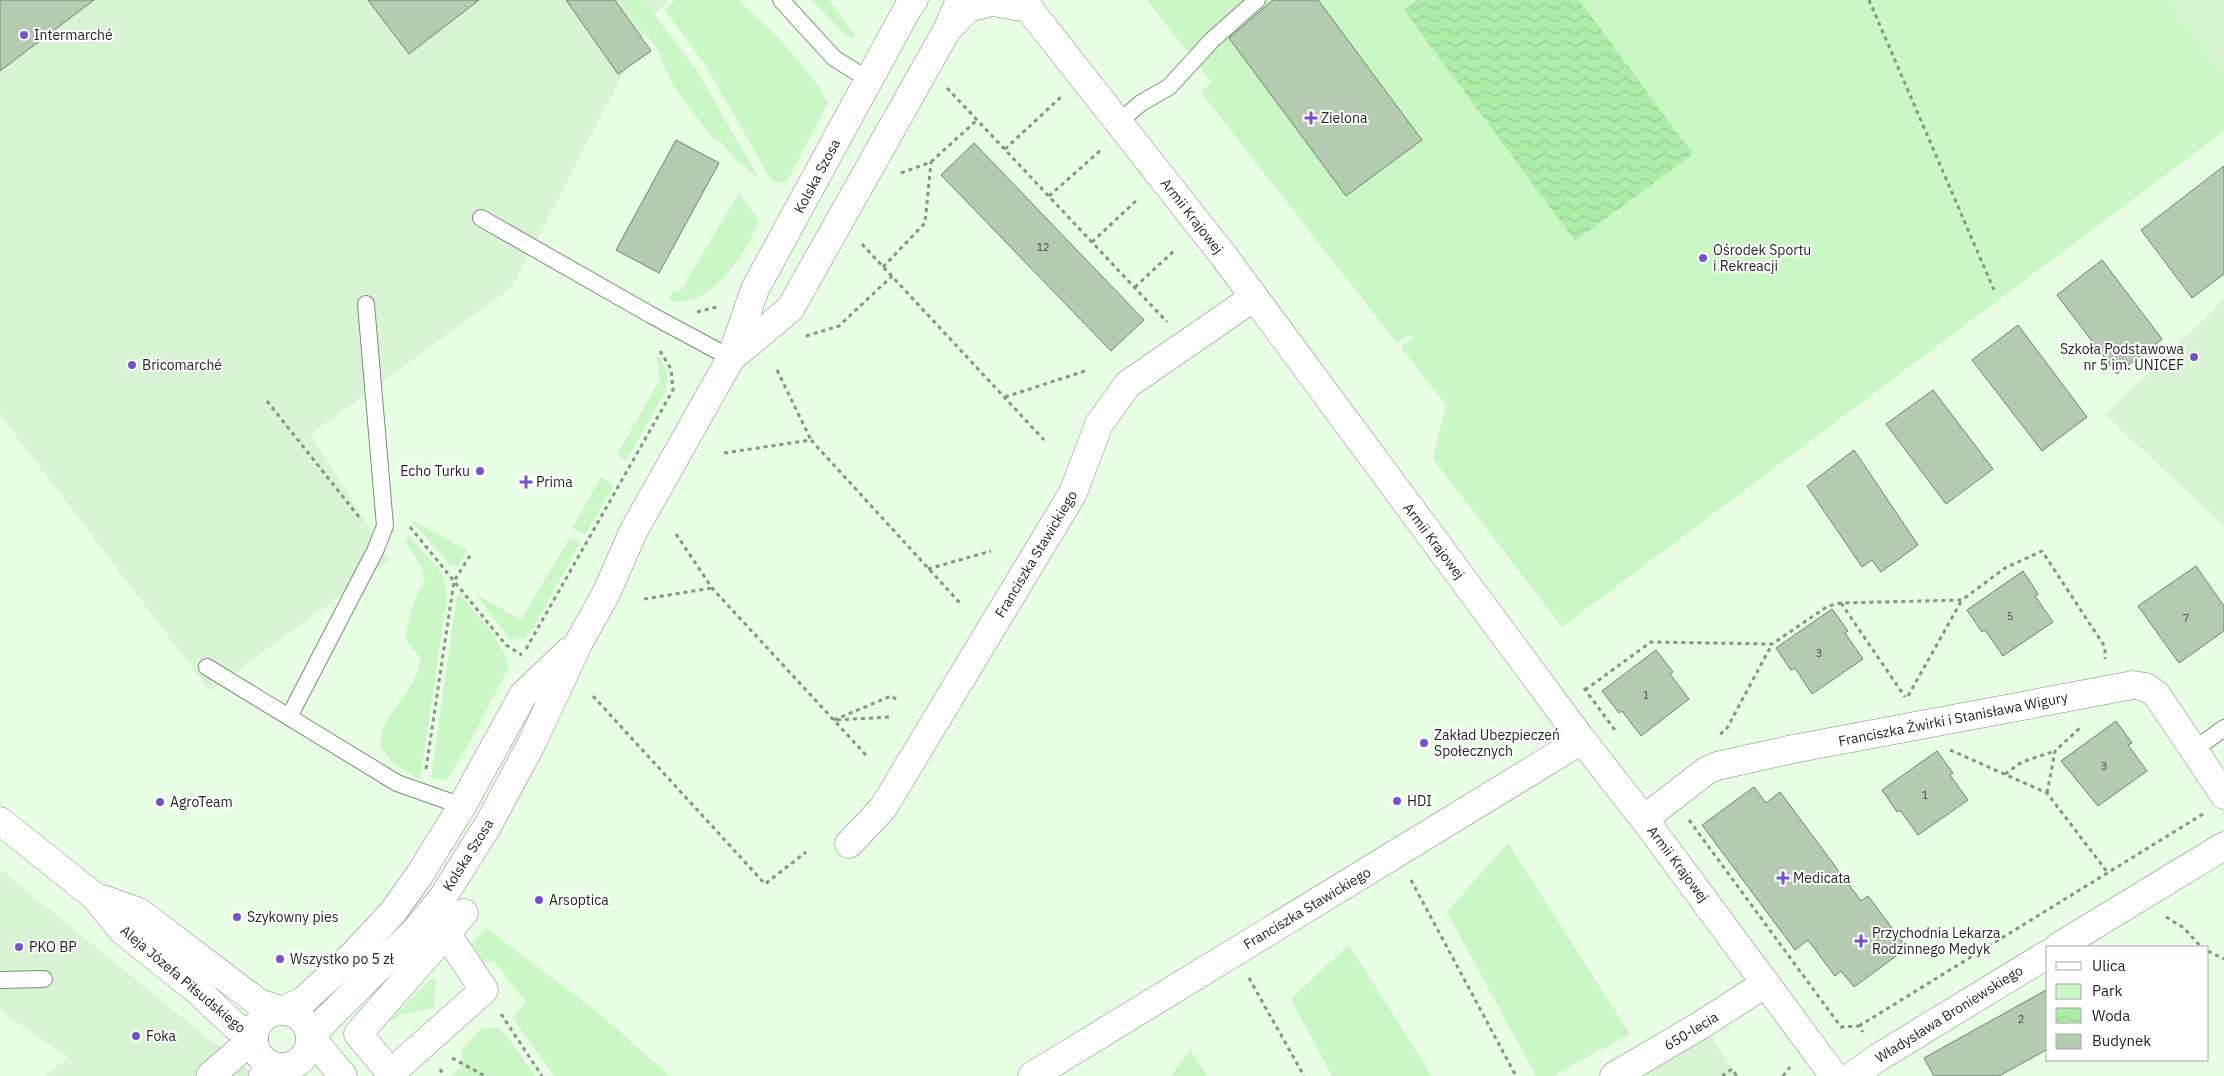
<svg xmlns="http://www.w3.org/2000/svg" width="2224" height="1076" viewBox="0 0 2224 1076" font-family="'IBM Plex Sans',sans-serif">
  <defs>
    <pattern id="water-waves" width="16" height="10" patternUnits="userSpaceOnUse" patternTransform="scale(1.25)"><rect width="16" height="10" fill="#aeeda7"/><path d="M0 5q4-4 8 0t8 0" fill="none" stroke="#95cb8f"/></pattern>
  </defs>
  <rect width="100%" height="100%" fill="#e8fee5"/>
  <g fill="#d8f4d5">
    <path d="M0 0H669L654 15 512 287 311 434 389 560 210 691 0 415Z"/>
    <path d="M2169 0H2224V74Z"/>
    <path d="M2224 299V526L2105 415Z"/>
    <path d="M0 869 183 1018 257 1076H45L68 1058 0 1010Z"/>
    <path d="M1706 1028 1738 1076H1629Z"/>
  </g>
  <g fill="#cbf7c6">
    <path d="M619 0H643L696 69 760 180 735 159 722 143 713 139 672 84 656 47Z"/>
    <path d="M676 0H739C771 32 807 62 828 103L787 181 779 183 772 181 704 63 664 9Z"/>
    <path d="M812 0H829L855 35 854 38 847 36Z"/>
    <path d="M1147 0H2169L2224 74V131L1562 627 1433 459 1446 405 1401 347 1413 338 1410 334 1397 343 1200 91 1212 83Z"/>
    <path d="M739 193 759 221C749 250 705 316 669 299L674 290 680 292Z"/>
    <path d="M659 356 667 370 666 391 626 461 617 454 661 378 658 375 659 368 656 359Z"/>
    <path d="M601 477 614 485 585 535 572 528Z"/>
    <path d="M414 521 467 550 458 566H451L412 522Z"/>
    <path d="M408 534 444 576 447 598 420 780 392 763 380 745C380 713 419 692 420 657L407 641 405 635 414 602 425 580 421 566 406 542Z"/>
    <path d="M570 537 580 543 532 631 525 638 510 640 476 594 521 620Z"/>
    <path d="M460 594C478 617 501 638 509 666L470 742 446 781 431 777 457 596Z"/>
    <path d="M1508 843 1630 1034 1552 1076H1536L1447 912Z"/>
    <path d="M486 928 601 1015 670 1076H554L512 1017 526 1002 494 961 472 964 465 951Z"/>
    <path d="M1349 945 1432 1076H1332L1291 999Z"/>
    <path d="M433 977 436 980 434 1008 400 1015 394 1021 391 1019Z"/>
    <path d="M498 1027 508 1037 535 1076H451L462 1065V1050L481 1029Z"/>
    <path d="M1190 1049 1207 1076H1171Z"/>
  </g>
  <path fill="url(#water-waves)" d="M1417 0H1579L1693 154 1575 241 1404 10Z"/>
  <g fill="#b5cbb2" stroke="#6f836d">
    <path d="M0 0H94L0 71Z"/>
    <path d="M368 0H479L409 54Z"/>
    <path d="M566 0H615L651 51 618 74Z"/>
    <path d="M1273 0H1318L1422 140 1346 196 1229 38Z"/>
    <path d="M676 140 719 163 659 273 616 250Z"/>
    <path d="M974 143 1144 320 1111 351 941 175Z"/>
    <path d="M2224 166V274L2192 298 2141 230Z"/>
    <path d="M2102 260 2162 339 2117 374 2057 295Z"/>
    <path d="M2018 325 2087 417 2042 451 1972 360Z"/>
    <path d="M1933 390 1993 469 1946 504 1886 424Z"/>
    <path d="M1854 450 1918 545 1881 572 1872 560 1862 567 1807 486Z"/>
    <path d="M2196 566 2224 606V631L2179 663 2138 606Z"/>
    <path d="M2023 571 2038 594 2035 596 2053 622 2003 656 1985 630 1982 632 1967 610Z"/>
    <path d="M1832 609 1848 631 1845 633 1863 659 1812 694 1795 668 1791 670 1776 648Z"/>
    <path d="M1656 650 1673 672 1670 674 1689 699 1641 736 1622 711 1619 713 1602 691Z"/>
    <path d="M2116 721 2132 743 2128 745 2147 771 2098 806 2061 761Z"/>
    <path d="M1937 751 1953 773 1950 775 1968 800 1918 835 1900 810 1897 812 1882 790Z"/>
    <path d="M1754 787 1766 803 1780 792 1861 901 1868 896 1907 948 1854 987 1841 971 1835 976 1808 940 1795 950 1702 825Z"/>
    <path d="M2048 989V1049L1999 1076H1934L1924 1058Z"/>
  </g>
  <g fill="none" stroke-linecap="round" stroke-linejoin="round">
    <g stroke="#7a8f78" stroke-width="18">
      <g id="lane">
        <path d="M781 0 834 58 869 80"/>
        <path d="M1119 122 1141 103 1169 87 1212 40 1257 0"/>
        <path d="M481 218 651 315 731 358"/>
        <path d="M207 667 397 783 462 806"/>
        <path d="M289 717 375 551 385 526 366 304"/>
        <path d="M2194 750 2224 728"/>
        <path d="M0 980 44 979"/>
      </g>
    </g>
    <g stroke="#7a8f78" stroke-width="29">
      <g id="street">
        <path d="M1022 0 1223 255 1582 740 1644 819 1834 1076"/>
        <path d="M1644 819 1706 771 1717 766 1793 749 2133 685 2146 687 2157 695 2224 795"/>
        <path d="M849 844 883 808 1073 493 1099 424 1128 384 1253 298"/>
        <path d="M447 934 484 990 391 1073 358 1034 464 913"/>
        <path d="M2058 947 2224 846"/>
        <path d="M210 1076 254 1038"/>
        <path d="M263 1076 289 1067"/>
        <path d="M1032 1076 1582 740"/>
        <path d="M1614 1076 1701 1025 1766 983"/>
        <path d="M1852 1076 1879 1057 2048 954"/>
      </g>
    </g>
    <g stroke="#7a8f78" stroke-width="29">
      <g id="secondary">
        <path d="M950 27 968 8 992 2 1029 8"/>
        <path d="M731 358 790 309 947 30 960 0"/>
        <path d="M0 821 94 896 123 931 198 991 235 1026 254 1038"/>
        <path d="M94 896 139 912 259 1003 283 1011 304 1000 353 955 393 912 420 874 462 806 523 695 568 652"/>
        <circle cx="282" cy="1039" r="28"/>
        <path d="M343 1076 310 1036 416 930 443 897 488 825 532 743 579 642 606 594 633 532 731 358 755 289 908 8 914 0"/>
      </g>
    </g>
    <g stroke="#869584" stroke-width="3" stroke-dasharray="4 4" stroke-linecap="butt">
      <path d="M1869 0 1994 290"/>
      <path d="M947 88 1167 322"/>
      <path d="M1005 149 1061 97"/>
      <path d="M901 173 931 162 977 120"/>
      <path d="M1049 196 1101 150"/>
      <path d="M1092 242 1138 199"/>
      <path d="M862 244 1044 440"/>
      <path d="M883 267 925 223 931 162"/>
      <path d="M1135 287 1176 249"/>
      <path d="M697 312 717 307"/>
      <path d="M806 336 839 326 892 276"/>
      <path d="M777 370 811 440"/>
      <path d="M1005 397 1088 370"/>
      <path d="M267 401 359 517"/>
      <path d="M724 453 811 440 960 603"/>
      <path d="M410 527 506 645 522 655"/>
      <path d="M676 534 712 588 866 755"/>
      <path d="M928 569 991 551"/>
      <path d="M644 599 712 588"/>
      <path d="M1841 603 1905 697"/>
      <path d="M526 649 673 390 671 369 660 351"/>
      <path d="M1584 688 1617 733"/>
      <path d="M1585 690 1651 642 1772 644 1828 606 1841 603 1962 600 2005 568 2042 551 2105 647V659"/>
      <path d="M593 696 765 884 806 852"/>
      <path d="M1908 696 1962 600"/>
      <path d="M834 720 891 696 899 701"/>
      <path d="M837 720 889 717"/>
      <path d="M1720 734 1726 730 1772 644"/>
      <path d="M1950 750 2047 793 2108 873"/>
      <path d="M426 769 454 581 471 554"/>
      <path d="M2005 774 2022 762 2055 751"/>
      <path d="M2047 793 2055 751 2082 726"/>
      <path d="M1689 820 1841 1027 1859 1026 1863 1032"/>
      <path d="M1411 880 1516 1076"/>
      <path d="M2166 917 2184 928 2201 947"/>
      <path d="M2208 951 2224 959"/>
      <path d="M1249 978 1304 1076"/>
      <path d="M501 1014 542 1076"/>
      <path d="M1859 1026 2203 814"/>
      <path d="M452 1058 485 1076"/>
      <path d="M440 1069 444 1076"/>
      <path d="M1722 1076 1732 1069 1737 1076"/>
      <path d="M1783 1076 1790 1067"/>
    </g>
    <use href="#lane" stroke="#fff" stroke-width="16"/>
    <use href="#street" stroke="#fff" stroke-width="28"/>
    <use href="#secondary" stroke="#fff" stroke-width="28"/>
  </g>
  <g fill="#7452cc" stroke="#fff" stroke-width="2">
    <circle cx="24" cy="35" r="5"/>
    <path d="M1308.5 110.5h5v5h5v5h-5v5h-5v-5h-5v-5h5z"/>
    <circle cx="1703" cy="258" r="5"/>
    <circle cx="2194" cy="357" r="5"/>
    <circle cx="132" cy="365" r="5"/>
    <circle cx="480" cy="471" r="5"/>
    <path d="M523.5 474.5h5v5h5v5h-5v5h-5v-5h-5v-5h5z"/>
    <circle cx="1424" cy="743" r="5"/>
    <circle cx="1397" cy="801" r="5"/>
    <circle cx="160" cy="802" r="5"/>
    <path d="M1780.5 870.5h5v5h5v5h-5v5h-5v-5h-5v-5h5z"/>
    <circle cx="539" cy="900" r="5"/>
    <circle cx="237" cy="917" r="5"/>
    <path d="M1858.5 933.5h5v5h5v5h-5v5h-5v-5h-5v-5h5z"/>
    <circle cx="19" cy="947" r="5"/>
    <circle cx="280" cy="959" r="5"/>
    <circle cx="136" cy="1036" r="5"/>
  </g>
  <g text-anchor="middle" stroke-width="4" stroke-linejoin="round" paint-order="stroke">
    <g font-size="11" fill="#455144">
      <text x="1043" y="251">12</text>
      <text x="2010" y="620">5</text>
      <text x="2186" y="622">7</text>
      <text x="1819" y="657">3</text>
      <text x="1646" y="699">1</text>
      <text x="2104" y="770">3</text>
      <text x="1925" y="799">1</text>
      <text x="2021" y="1023">2</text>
    </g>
    <g font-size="14" fill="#20281f" stroke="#fff" text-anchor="start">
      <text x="34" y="40">Intermarché</text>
      <text x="1321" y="123">Zielona</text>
      <text x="1713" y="255">Ośrodek Sportu<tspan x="1713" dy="16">i Rekreacji</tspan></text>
      <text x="2184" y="354" text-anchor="end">Szkoła Podstawowa<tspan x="2184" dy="16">nr 5 im. UNICEF</tspan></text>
      <text x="142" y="370">Bricomarché</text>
      <text x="470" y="476" text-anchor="end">Echo Turku</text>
      <text x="536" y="487">Prima</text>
      <text x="1434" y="740">Zakład Ubezpieczeń<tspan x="1434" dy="16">Społecznych</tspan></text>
      <text x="1407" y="806">HDI</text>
      <text x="170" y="807">AgroTeam</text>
      <text x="1793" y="883">Medicata</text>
      <text x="549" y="905">Arsoptica</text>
      <text x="247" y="922">Szykowny pies</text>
      <text x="1872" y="938">Przychodnia Lekarza<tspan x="1872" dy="16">Rodzinnego Medyk</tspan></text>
      <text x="29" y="952">PKO BP</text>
      <text x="290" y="964">Wszystko po 5 zł</text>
      <text x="146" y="1041">Foka</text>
    </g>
    <g font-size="14" fill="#20281f" stroke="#fff">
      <text transform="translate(817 176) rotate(-62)" y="5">Kolska Szosa</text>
      <text transform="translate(1192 216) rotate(52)" y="5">Armii Krajowej</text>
      <text transform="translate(1434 541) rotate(53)" y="5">Armii Krajowej</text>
      <text transform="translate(1036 554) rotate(-59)" y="5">Franciszka Stawickiego</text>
      <text transform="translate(1953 719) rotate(-11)" y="5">Franciszka Żwirki i Stanisława Wigury</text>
      <text transform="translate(468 855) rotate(-58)" y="5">Kolska Szosa</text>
      <text transform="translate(1678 864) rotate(53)" y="5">Armii Krajowej</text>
      <text transform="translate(1307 908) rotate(-31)" y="5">Franciszka Stawickiego</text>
      <text transform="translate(183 979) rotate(40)" y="5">Aleja Józefa Piłsudskiego</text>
      <text transform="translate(1949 1014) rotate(-32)" y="5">Władysława Broniewskiego</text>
      <text transform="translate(1691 1031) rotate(-31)" y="5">650-lecia</text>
    </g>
  </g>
  <rect x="2046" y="946" width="162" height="115" fill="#ffffff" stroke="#a6a9a5"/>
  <rect x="2056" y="962" width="25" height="8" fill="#ffffff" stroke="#a6a9a5"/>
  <text x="2092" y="971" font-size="15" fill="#20281f">Ulica</text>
  <rect x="2056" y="984" width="25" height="15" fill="#cbf7c6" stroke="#a6a9a5"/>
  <text x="2092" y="996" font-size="15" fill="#20281f">Park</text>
  <rect x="2056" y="1008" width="25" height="15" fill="url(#water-waves)" stroke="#a6a9a5"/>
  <text x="2092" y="1021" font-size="15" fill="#20281f">Woda</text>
  <rect x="2056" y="1034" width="25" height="15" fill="#b5cbb2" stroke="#a6a9a5"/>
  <text x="2092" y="1046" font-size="15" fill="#20281f">Budynek</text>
</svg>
